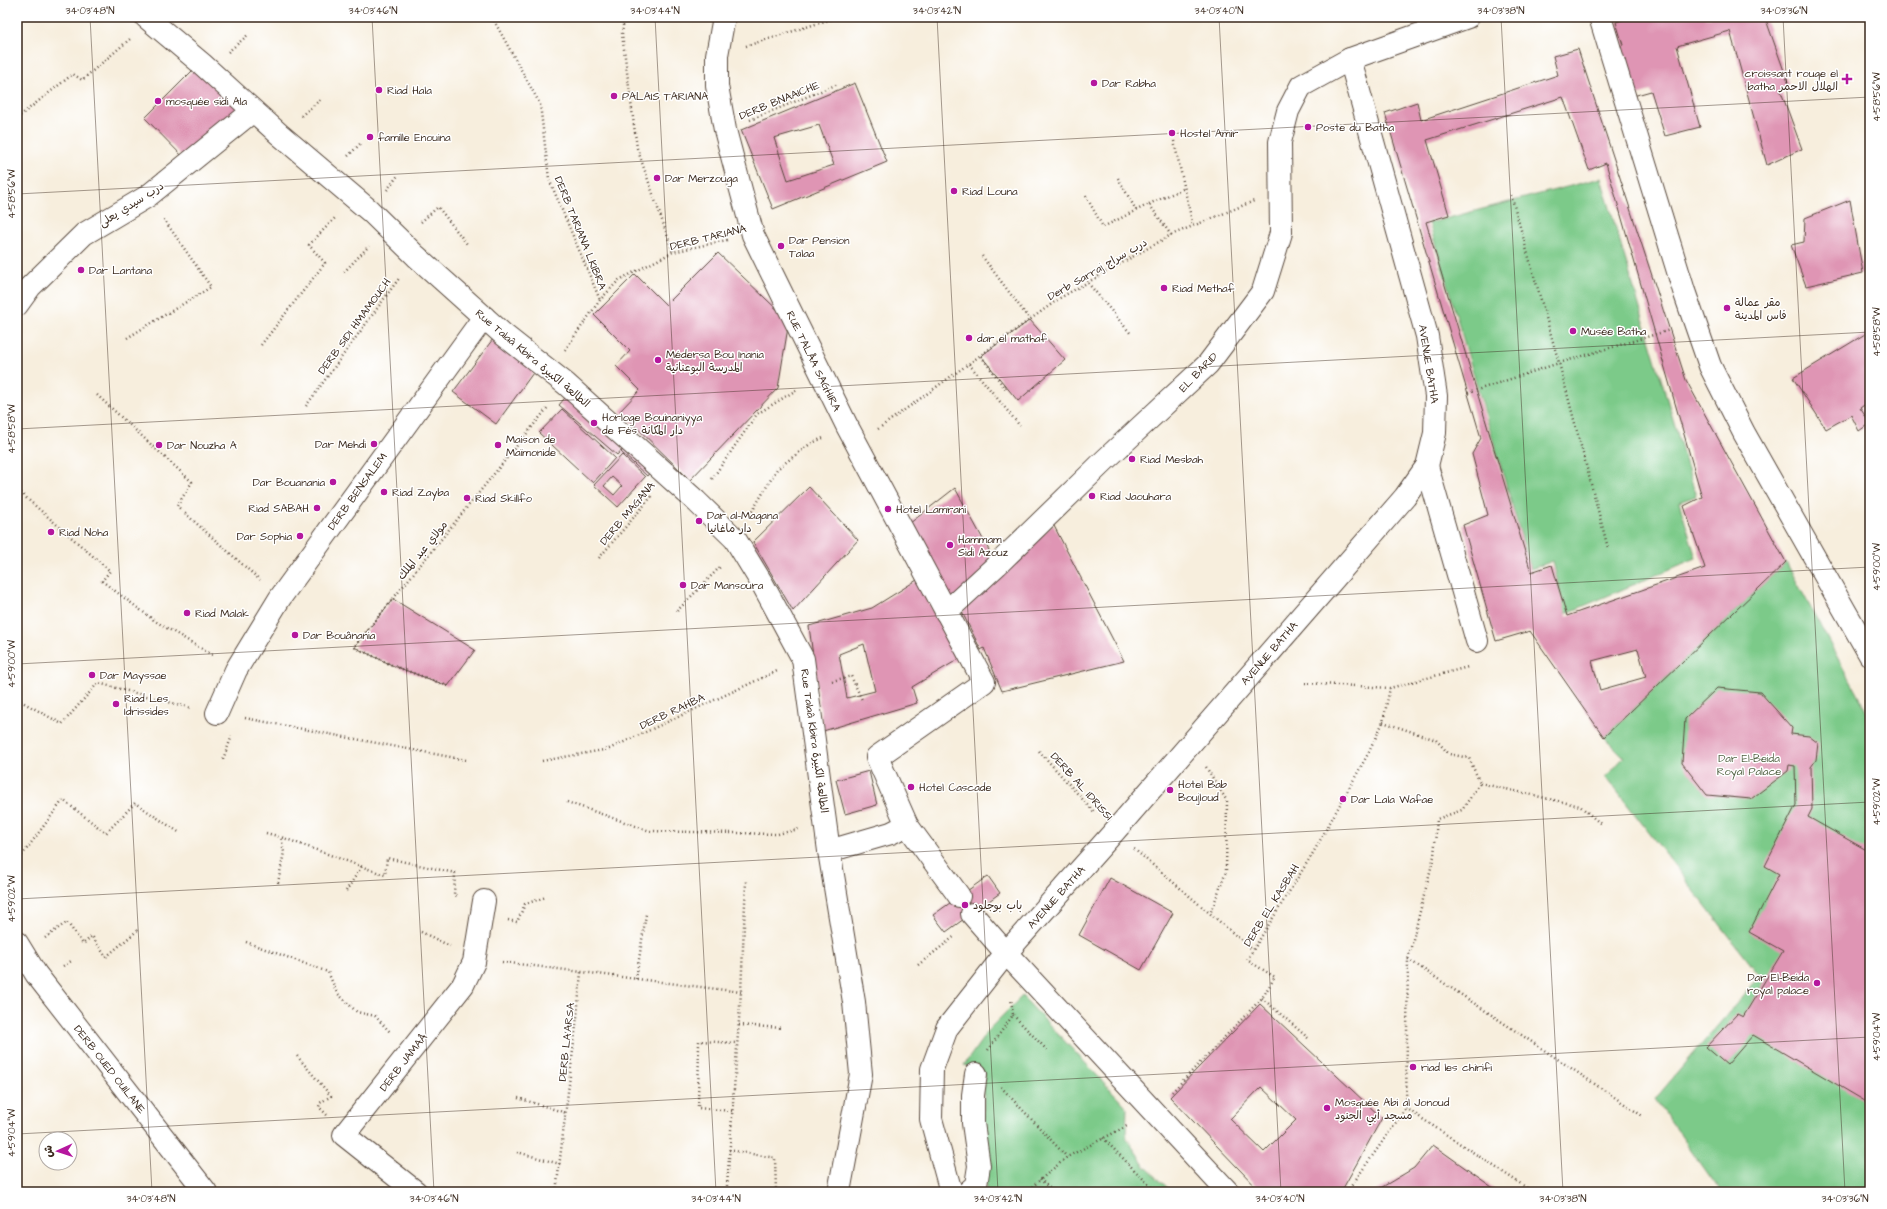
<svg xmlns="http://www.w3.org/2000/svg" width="1887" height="1209" viewBox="0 0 1887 1209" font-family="'Architects Daughter','Playpen Sans Arabic',sans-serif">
  <rect width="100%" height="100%" fill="#fff"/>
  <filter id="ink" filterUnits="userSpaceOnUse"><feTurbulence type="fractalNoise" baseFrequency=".025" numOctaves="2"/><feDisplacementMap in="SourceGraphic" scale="8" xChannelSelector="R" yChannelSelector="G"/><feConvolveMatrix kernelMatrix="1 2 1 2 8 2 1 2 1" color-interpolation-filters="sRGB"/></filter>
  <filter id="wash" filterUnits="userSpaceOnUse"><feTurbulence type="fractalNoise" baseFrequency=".012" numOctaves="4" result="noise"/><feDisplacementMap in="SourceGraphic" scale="16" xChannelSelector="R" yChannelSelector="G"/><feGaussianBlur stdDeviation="0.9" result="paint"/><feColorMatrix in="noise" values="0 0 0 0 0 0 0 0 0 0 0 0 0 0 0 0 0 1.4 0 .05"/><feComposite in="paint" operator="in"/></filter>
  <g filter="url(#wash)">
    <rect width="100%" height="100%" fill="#f7eedd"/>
    <g fill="#7bca89" stroke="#5b7a54">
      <path d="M1601 178 1696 496 1679 502 1696 558 1565 614 1553 561 1531 569 1429 223Z"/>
      <path d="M1786 562 1870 718V1192H1721L1655 1099 1760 976 1606 777 1624 757 1604 737Z"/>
      <path d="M1022 996 1127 1107 1126 1137 1145 1166 1172 1192H986L983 1134 984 1072 964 1065 990 1028Z"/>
    </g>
    <g id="blocks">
      <g fill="#df95b4" fill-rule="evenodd">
        <path d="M1631 17H1765L1789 85 1780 89 1802 149 1767 165 1730 31 1677 46 1700 127 1665 136 1651 91 1633 96 1617 47 1623 45 1616 22Z"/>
        <path d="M1578 49 1686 380 1786 562 1604 737 1530 631 1496 641 1463 525 1488 515 1472 454 1481 438 1385 113 1417 102 1421 120 1558 75 1553 56ZM1563 97 1589 170 1606 163 1702 497 1684 506 1705 568 1567 616 1552 565 1531 572 1426 222 1449 215 1427 140ZM1638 649 1646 677 1600 690 1592 661Z"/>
        <path d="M196 67 245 109 187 161 145 118Z"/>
        <path d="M855 83 887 162 773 209 741 130ZM819 125 834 165 788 180 774 138Z"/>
        <path d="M1850 200 1863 273 1806 286 1791 245 1804 242 1805 218Z"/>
        <path d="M718 253 789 321 778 388 690 480 620 411 640 390 616 366 630 351 594 315 635 274 666 305Z"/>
        <path d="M1030 320 1065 360 1018 401 981 356Z"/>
        <path d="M1870 331V401L1860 408 1870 423 1859 431 1851 415 1826 429 1793 378Z"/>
        <path d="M496 335 538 366 496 424 453 392Z"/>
        <path d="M569 393 626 445 617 455 559 405Z"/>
        <path d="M562 409 615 458 593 483 539 433Z"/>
        <path d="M627 445 653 468 647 476 621 452Z"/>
        <path d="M622 455 645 477 618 507 594 485ZM612 477 622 486 614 495 604 486Z"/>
        <path d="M809 487 858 540 793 611 753 542Z"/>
        <path d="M955 488 996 563 946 608 905 527Z"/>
        <path d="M1053 524 1124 661 1002 691 984 648 981 650 962 612Z"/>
        <path d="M917 580 959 659 912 687 917 703 823 731 809 626 872 608ZM864 644 875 691 847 698 839 654Z"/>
        <path d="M393 599 475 650 448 686 394 666 354 647Z"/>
        <path d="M1717 688 1760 692 1792 728 1791 734 1809 736 1818 743 1816 760 1811 767 1812 809 1808 817 1870 852V1104L1753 1035 1727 1065 1706 1047 1737 1014 1743 1017 1783 951 1749 932 1779 874 1765 866 1796 805 1795 766 1789 765 1788 771 1751 799 1707 795 1682 763 1685 719Z"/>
        <path d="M869 771 877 805 845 814 836 780Z"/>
        <path d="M988 876 1000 893 946 932 933 915Z"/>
        <path d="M1110 878 1173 913 1141 970 1079 935Z"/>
        <path d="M1260 1004 1382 1118 1341 1192H1261L1170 1097ZM1261 1087 1296 1120 1264 1152 1230 1119Z"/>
        <path d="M1433 1145 1499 1192H1374L1414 1168Z"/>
      </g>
    </g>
  </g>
  <g filter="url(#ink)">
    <use href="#blocks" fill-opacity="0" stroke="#57473b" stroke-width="1"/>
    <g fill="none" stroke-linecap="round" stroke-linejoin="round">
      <g stroke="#57473b" stroke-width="24">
        <g id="minor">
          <path d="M146 17 202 64 279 134 370 211 416 256 504 335 566 384 696 501 735 539 763 585 803 659 829 851 854 1002 861 1074 839 1192"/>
          <path d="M724 17 717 55V86L725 130 753 235 847 426 984 682 877 757 907 825 959 896"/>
          <path d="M1600 17 1684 291 1710 366 1744 433 1870 655"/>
          <path d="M17 305 30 287 84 234 148 196 253 111"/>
          <path d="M1427 466 1477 641"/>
          <path d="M946 612 997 565 1105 460 1208 364 1263 291 1281 233 1280 142 1288 111 1301 86 1350 59 1468 17"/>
          <path d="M217 713 236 670 280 598 484 317"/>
          <path d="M829 851 891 833 907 825"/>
          <path d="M972 914 1006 953 1228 1192"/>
          <path d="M17 943 36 974 206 1192"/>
          <path d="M416 1192 344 1135 463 985 474 962 484 901"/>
          <path d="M951 1192 931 1119 932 1069 947 1028 1006 953 1113 833 1405 497 1427 466 1435 433 1436 396 1427 336 1350 59"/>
          <path d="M968 1192 976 1185 979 1166 973 1123V1095L976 1074"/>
        </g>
      </g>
      <g stroke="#57473b" stroke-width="2.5" stroke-dasharray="1 3" stroke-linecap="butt">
        <path d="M492 17 540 104 549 179 600 300"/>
        <path d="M624 17 622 34 637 148 673 252"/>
        <path d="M746 46 838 17"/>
        <path d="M228 52 249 34"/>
        <path d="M301 116 321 99"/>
        <path d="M17 118 73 74 82 80 130 39"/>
        <path d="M750 120 838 84"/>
        <path d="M1174 141 1193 226"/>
        <path d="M348 156 360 144"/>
        <path d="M1118 178 1136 210"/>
        <path d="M387 190 399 174"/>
        <path d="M1511 195 1559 363 1608 548"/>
        <path d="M1086 196 1103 227 1149 204 1171 235"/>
        <path d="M1149 204 1185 188"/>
        <path d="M421 222 438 207 467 244"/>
        <path d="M982 256 1030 320"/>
        <path d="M344 272 369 246"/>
        <path d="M1088 283 1131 334"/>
        <path d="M127 338 211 287 163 218"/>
        <path d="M261 345 325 263 309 245 336 217"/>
        <path d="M565 350 600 300 619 280 673 252 727 240"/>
        <path d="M981 356 1007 391"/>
        <path d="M969 364 1020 426"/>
        <path d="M1468 393 1559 363 1670 330"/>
        <path d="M97 395 192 482 177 506 260 580"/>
        <path d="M306 406 400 277"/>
        <path d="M878 429 1060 298 1171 235 1254 201"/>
        <path d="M712 479 757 414 798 389"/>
        <path d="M17 490 110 571 102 581 155 621 214 656"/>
        <path d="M750 515 777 469 810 444 823 438"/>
        <path d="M599 558 652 496"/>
        <path d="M677 611 720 567"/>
        <path d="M832 681 851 676 862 700"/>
        <path d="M1305 683 1390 688 1468 667"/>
        <path d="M448 686 394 666 354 647 549 406"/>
        <path d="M17 699 62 724 98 683 191 708"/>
        <path d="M245 718 466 760"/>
        <path d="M1383 722 1436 740 1449 754 1469 758 1480 783"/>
        <path d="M1039 751 1095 813"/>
        <path d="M223 759 232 736"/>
        <path d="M542 761 609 749 777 671"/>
        <path d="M1206 767 1227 801 1226 872 1210 914"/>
        <path d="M1480 783 1580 806 1602 825"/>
        <path d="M567 802 650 831 778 834 799 829"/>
        <path d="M266 833 281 837"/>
        <path d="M1134 849 1253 950"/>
        <path d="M17 862 63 800 106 833 135 803 180 833"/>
        <path d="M278 883 284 852 281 837 385 875 387 858 455 873 454 895 457 896"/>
        <path d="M346 891 362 866"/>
        <path d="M508 920 517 922 525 904 546 897"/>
        <path d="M421 932 450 946"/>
        <path d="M45 938 67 922 83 944 92 936 106 957 139 929"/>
        <path d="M246 942 328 972 337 993 357 1012 375 1016 390 1032"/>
        <path d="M1408 959 1644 1117"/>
        <path d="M502 962 741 992"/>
        <path d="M918 965 955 936"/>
        <path d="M63 966 73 960"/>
        <path d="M636 979 646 914"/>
        <path d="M1262 998 1308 1038"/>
        <path d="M1013 1015 1047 1050"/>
        <path d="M739 1025 782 1028"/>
        <path d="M988 1050 1013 1015 1011 999"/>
        <path d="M297 1056 331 1096 320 1103 319 1107 327 1115"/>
        <path d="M1001 1087 1067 1157"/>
        <path d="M1172 1092 1262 998 1275 977 1247 960 1313 853 1368 754 1383 722 1390 688"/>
        <path d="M518 1098 566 1113"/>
        <path d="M1406 1108 1533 1192"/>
        <path d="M732 1111 698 1108 699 1041 737 1043"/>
        <path d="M1103 1138 1156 1192"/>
        <path d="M729 1150 775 1158 776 1192"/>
        <path d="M517 1152 560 1164"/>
        <path d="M1040 1179 1053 1192"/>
        <path d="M727 1186 741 992 746 881"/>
        <path d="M556 1192 577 1017 581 972"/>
        <path d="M1026 1192 1067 1157 1129 1125"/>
        <path d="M1347 1192 1406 1108 1408 959 1434 856 1437 819 1462 810 1480 783"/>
      </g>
      <use href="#minor" stroke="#fff" stroke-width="22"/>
    </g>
  </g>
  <path fill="none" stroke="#3b2a1e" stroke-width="1" stroke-opacity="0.45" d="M90 17 152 1192M372 17 434 1192M655 17 716 1192M937 17 998 1192M1219 17 1281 1192M1501 17 1563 1192M1783 17 1845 1192M17 194 1870 97M17 429 1870 332M17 664 1870 567M17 899 1870 802M17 1134 1870 1037"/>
  <g fill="#b5179e" stroke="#fff" stroke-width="1.5">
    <path d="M1845 73h4v4h4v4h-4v4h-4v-4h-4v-4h4z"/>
    <circle cx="1094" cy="83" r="4"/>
    <circle cx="379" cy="90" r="4"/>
    <circle cx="614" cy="96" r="4"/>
    <circle cx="158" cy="101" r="4"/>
    <circle cx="1308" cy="127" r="4"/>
    <circle cx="1172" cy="133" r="4"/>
    <circle cx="370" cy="137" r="4"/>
    <circle cx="657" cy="178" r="4"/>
    <circle cx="954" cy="191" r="4"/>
    <circle cx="781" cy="246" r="4"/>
    <circle cx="81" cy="270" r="4"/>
    <circle cx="1164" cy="288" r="4"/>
    <circle cx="1727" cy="308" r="4"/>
    <circle cx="1573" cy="331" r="4"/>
    <circle cx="969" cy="338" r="4"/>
    <circle cx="658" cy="360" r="4"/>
    <circle cx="594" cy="423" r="4"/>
    <circle cx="374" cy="444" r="4"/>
    <circle cx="159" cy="445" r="4"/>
    <circle cx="498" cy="445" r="4"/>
    <circle cx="1132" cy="459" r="4"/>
    <circle cx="333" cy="482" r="4"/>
    <circle cx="384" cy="492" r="4"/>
    <circle cx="1092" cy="496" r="4"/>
    <circle cx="467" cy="498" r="4"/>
    <circle cx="317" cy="508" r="4"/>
    <circle cx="888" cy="509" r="4"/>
    <circle cx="699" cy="521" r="4"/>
    <circle cx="51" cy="532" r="4"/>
    <circle cx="300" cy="536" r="4"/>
    <circle cx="950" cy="545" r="4"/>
    <circle cx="683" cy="585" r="4"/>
    <circle cx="187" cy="613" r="4"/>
    <circle cx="295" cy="635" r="4"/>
    <circle cx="92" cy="675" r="4"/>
    <circle cx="116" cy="704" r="4"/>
    <circle cx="911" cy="787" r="4"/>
    <circle cx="1170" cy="790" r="4"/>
    <circle cx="1343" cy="799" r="4"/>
    <circle cx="965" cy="905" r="4"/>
    <circle cx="1817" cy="983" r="4"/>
    <circle cx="1413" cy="1067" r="4"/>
    <circle cx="1327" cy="1108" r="4"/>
  </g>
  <g text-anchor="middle" stroke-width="3" stroke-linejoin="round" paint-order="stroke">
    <g font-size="11" fill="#3b2a1e" stroke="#fff" text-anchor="start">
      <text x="1838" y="77" text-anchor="end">croissant rouge el<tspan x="1838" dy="13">batha الهلال الاحمر</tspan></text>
      <text x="1102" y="87">Dar Rabha</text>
      <text x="387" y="94">Riad Hala</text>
      <text x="622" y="100">PALAIS TARIANA</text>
      <text x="166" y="105">mosquée sidi Ala</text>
      <text x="1316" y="131">Poste du Batha</text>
      <text x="1180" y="137">Hostel Amir</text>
      <text x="378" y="141">famille Enouina</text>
      <text x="665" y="182">Dar Merzouga</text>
      <text x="962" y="195">Riad Louna</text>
      <text x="789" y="244">Dar Pension<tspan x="789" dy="13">Talaa</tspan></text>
      <text x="89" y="274">Dar Lantana</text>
      <text x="1172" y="292">Riad Methaf</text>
      <text x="1735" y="306">مقر عمالة<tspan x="1735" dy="13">فاس المدينة</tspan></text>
      <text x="1581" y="335">Musée Batha</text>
      <text x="977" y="342">dar el mathaf</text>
      <text x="666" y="358">Médersa Bou Inania<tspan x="666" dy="13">المدرسة البوعنانية</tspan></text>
      <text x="602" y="421">Horloge Bouinaniyya<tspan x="602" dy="13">de Fès دار المكانة</tspan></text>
      <text x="506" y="443">Maison de<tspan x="506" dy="13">Maïmonide</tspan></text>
      <text x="366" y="448" text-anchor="end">Dar Mehdi</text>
      <text x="167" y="449">Dar Nouzha A</text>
      <text x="1140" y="463">Riad Mesbah</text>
      <text x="325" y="486" text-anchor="end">Dar Bouanania</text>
      <text x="392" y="496">Riad Zayba</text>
      <text x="1100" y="500">Riad Jaouhara</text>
      <text x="475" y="502">Riad Skillfo</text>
      <text x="309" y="512" text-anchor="end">Riad SABAH</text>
      <text x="896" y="513">Hotel Lamrani</text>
      <text x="707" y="519">Dar al-Magana<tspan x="707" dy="13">دار ماغانيا</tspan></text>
      <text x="59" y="536">Riad Noha</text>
      <text x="292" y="540" text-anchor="end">Dar Sophia</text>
      <text x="958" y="543">Hammam<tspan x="958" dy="13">Sidi Azouz</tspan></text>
      <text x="691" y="589">Dar Mansoura</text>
      <text x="195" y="617">Riad Malak</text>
      <text x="303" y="639">Dar Bouânania</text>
      <text x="100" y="679">Dar Mayssae</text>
      <text x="124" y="702">Riad Les<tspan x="124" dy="13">Idrissides</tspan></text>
      <text x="1178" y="788">Hotel Bab<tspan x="1178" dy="13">Boujloud</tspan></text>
      <text x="919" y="791">Hotel Cascade</text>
      <text x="1351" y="803">Dar Lala Wafae</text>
      <text x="973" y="909">باب بوجلود</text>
      <text x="1809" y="981" text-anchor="end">Dar El-Beida<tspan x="1809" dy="13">royal palace</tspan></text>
      <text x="1421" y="1071">riad les chirifi</text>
      <text x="1335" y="1106">Mosquée Abi al Jonoud<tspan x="1335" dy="13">مسجد أبي الجنود</tspan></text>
    </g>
    <g font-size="11" fill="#3b2a1e" stroke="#fff">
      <text transform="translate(779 100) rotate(-22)" y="4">DERB BNAAICHE</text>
      <text transform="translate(131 204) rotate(-32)" y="4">درب سيدي يعلى</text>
      <text transform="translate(581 233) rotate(68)" y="4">DERB TARIANA LKIBRA</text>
      <text transform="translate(708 237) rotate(-14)" y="4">DERB TARIANA</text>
      <text transform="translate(1097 269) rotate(-30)" y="4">Derb Sarraj درب سراج</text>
      <text transform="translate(354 326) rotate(-54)" y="4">DERB SIDI HMAMOUCH</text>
      <text transform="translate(533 358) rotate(40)" y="4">Rue Talaâ Kbira الطالعة الكبيرة</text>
      <text transform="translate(814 361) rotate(64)" y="4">RUE TALÂA SAGHIRA</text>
      <text transform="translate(1429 364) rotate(81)" y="4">AVENUE BATHA</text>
      <text transform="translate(1198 372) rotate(-46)" y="4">EL BARID</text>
      <text transform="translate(357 491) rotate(-54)" y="4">DERB BENSALEM</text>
      <text transform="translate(627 513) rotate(-50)" y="4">DERB MAGANA</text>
      <text transform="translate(422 550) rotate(-51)" y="4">مولاي عبد الملك</text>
      <text transform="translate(1269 653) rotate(-49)" y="4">AVENUE BATHA</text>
      <text transform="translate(672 711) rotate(-25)" y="4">DERB RAHBA</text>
      <text transform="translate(815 741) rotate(82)" y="4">Rue Talaâ Kbira الطالعة الكبيرة</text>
      <text transform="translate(1082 786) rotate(48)" y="4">DERB AL IDRISSI</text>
      <text transform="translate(1056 897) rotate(-48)" y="4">AVENUE BATHA</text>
      <text transform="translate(1271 905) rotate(-58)" y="4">DERB EL KASBAH</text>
      <text transform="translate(566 1042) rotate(-84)" y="4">DERB LA'ARSA</text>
      <text transform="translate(403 1062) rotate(-52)" y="4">DERB JAMAÂ</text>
      <text transform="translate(110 1069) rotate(52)" y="4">DERB OUED OUILANE</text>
    </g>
    <g font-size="11" fill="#516243" stroke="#fff">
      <text x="1749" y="762">Dar El-Beida<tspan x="1749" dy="13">Royal Palace</tspan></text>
    </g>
  </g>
  <rect width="1887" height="1209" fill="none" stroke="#fff" stroke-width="44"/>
  <g transform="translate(58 1151) rotate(267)"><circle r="19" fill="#ffffff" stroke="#b1aaa5"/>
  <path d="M0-3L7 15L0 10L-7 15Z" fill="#b5179e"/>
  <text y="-6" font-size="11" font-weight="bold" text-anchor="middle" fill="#3b2a1e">ش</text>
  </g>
  <rect x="22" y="22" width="1843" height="1165" fill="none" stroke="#3b2a1e" stroke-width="1.5"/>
  <g font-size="10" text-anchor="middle" fill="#3b2a1e">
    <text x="90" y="14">34°03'48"N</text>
    <text x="373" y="14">34°03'46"N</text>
    <text x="655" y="14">34°03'44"N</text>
    <text x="937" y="14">34°03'42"N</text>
    <text x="1219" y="14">34°03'40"N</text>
    <text x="1501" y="14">34°03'38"N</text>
    <text x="1784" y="14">34°03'36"N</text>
    <text transform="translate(1876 97) rotate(-90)" y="4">4°58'56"W</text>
    <text transform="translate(11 194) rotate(-90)" y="4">4°58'56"W</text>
    <text transform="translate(1876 332) rotate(-90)" y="4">4°58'58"W</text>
    <text transform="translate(11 429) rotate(-90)" y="4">4°58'58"W</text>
    <text transform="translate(1876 567) rotate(-90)" y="4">4°59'00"W</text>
    <text transform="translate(11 664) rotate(-90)" y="4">4°59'00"W</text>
    <text transform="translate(1876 802) rotate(-90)" y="4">4°59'02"W</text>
    <text transform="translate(11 899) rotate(-90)" y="4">4°59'02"W</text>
    <text transform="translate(1876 1037) rotate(-90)" y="4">4°59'04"W</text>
    <text transform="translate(11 1133) rotate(-90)" y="4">4°59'04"W</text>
    <text x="151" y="1202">34°03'48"N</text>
    <text x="434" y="1202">34°03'46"N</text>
    <text x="716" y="1202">34°03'44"N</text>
    <text x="998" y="1202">34°03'42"N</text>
    <text x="1280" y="1202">34°03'40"N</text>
    <text x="1563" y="1202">34°03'38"N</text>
    <text x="1845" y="1202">34°03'36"N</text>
  </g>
</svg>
